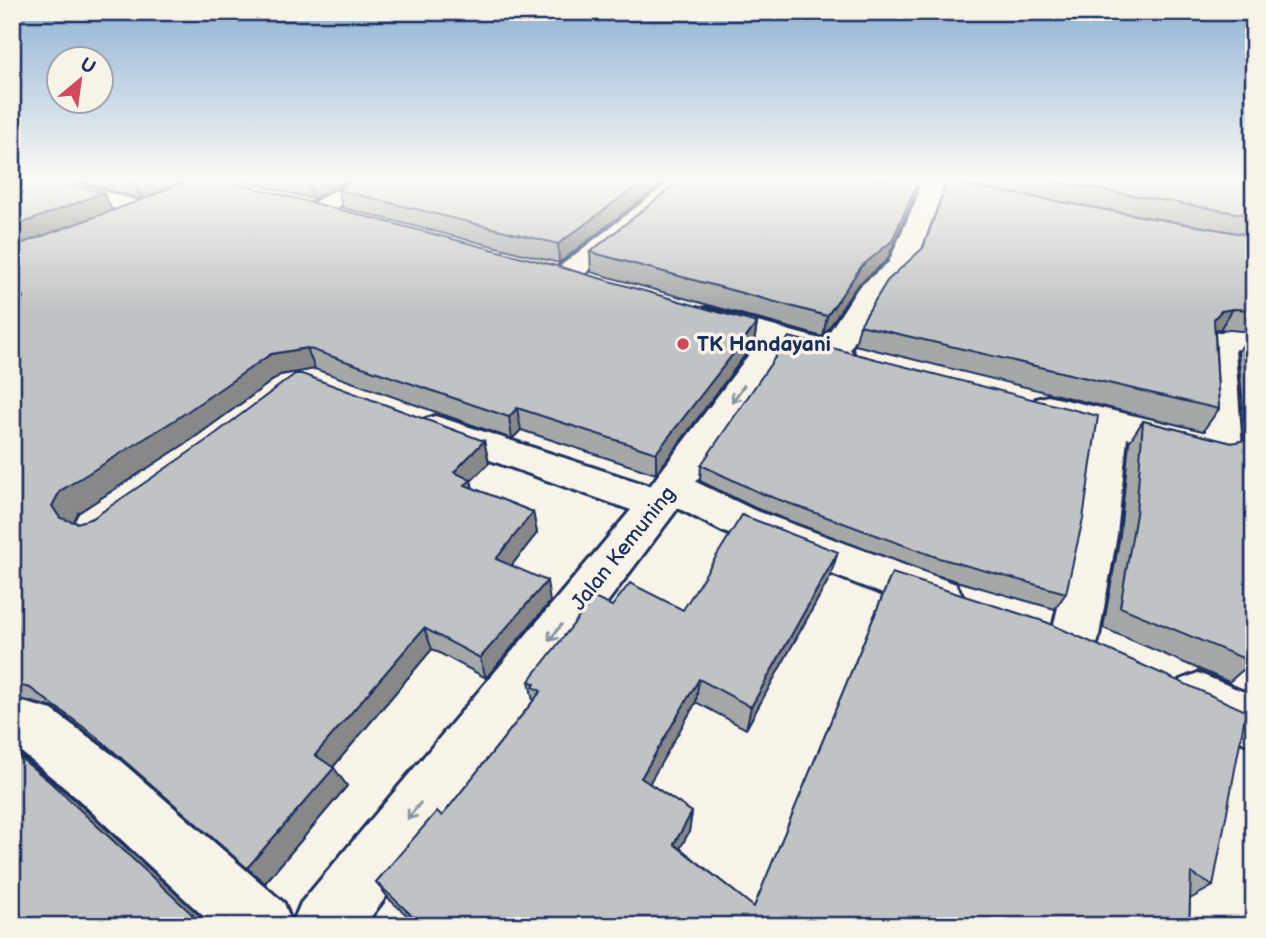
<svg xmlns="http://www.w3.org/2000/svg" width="1266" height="938" viewBox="0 0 1266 938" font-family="'Balsamiq Sans',sans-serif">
  <rect width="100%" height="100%" fill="#f7f3e8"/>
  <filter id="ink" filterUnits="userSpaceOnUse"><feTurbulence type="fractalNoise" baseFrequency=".0143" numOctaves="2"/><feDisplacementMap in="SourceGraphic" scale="14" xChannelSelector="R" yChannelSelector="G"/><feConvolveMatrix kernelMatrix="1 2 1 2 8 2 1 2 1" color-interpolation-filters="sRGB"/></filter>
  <g filter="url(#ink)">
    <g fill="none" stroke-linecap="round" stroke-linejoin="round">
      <g stroke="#1b2f5e" stroke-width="6">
        <g id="minor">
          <path d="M25 179H61L142 202 194 179H224L221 184 144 217 28 184Z"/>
          <path d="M355 179H383L325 215H309L305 210 309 205Z"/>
          <path d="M673 179H698L575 282H555L551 276 555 270Z"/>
          <path d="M866 179H916L997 193 1005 195 1009 200 1005 205 997 207 940 197 915 266 879 299 850 349 853 353 848 360 837 363 785 349 696 482 754 510 956 584 963 597 956 610 940 616 924 610 724 532 678 508 364 926H214L77 798 20 751 12 749V699L52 710 117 758 284 903 292 924 301 903 631 510 422 436 417 428 422 420 435 416 448 420 650 486 759 341 695 323 691 317 695 311 706 308 824 340 858 288 889 262 919 193 869 184Z"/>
          <path d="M1233 330 1254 334V352L1235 349 1242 449 1236 458 1223 462 1127 438 1117 535 1098 641 1091 656 1074 662 1057 656 1050 641 1075 535 1092 429 1036 415 1031 407 1036 399 1048 396 1206 432 1203 341 1208 334Z"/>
          <path d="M1198 673 1254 696V747L1180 714 1172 697 1180 680Z"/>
        </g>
      </g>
      <use href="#minor" fill="#f7f3e8" fill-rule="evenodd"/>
    </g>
    <g fill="#a5a8a9" stroke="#1b2f5e" stroke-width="2">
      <path d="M12 179 112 211 757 323 754 343 656 474 521 430 512 439 315 369 280 375 191 440 78 513 73 522 77 523 484 441 489 463 471 481 473 488 533 512 537 533 512 565 550 602 486 678 432 649 333 767 347 786 265 883 117 755 54 708 12 697V314L16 313 20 303 12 301Z"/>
      <path d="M71 179H187L142 199Z"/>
      <path d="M235 179H349L313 199Z"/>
      <path d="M356 179H668L559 263 343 208 338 190Z"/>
      <path d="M920 179 915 195 887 260 856 287 823 337 591 272 590 252Z"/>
      <path d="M931 179H1254V236Z"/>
      <path d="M1254 236V654L1252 662 1229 682 1103 628 1120 535 1129 442 1143 421 1232 443 1246 440 1238 352 1252 332 1220 329 1215 330 1219 409 1203 431 855 345 860 325Z"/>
      <path d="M701 465 1066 593 1055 609 932 574 755 508 700 481Z"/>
      <path d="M892 573 1213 886 1190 899 1189 926H419L390 900 376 882 442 816 533 701 529 681 612 606 683 610 830 577 746 729 696 702 649 783 692 812 689 832 680 848 754 907Z"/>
    </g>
    <g fill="#86888a" stroke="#1b2f5e" stroke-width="2">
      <path d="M139 179H187L142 199 133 182Z"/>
      <path d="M311 179H349L313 199 307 181Z"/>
      <path d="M646 179H668L559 263 558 244Z"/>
      <path d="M920 179 915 195 887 260 856 287 823 337 827 316Z"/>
      <path d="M103 193 113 211 12 250V227Z"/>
      <path d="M1233 309 1220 329 1207 331 1214 319 1221 311Z"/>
      <path d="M757 323 754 343 656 474V453Z"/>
      <path d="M307 348 315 369 280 375 191 440 78 513 71 527 60 518 52 506 60 491 271 354Z"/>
      <path d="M517 408 521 430 512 439 509 417Z"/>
      <path d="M484 441 489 463 471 481 476 502 454 472Z"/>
      <path d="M533 512 537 533 500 580 496 559Z"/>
      <path d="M838 552 830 577 746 729 751 707Z"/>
      <path d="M547 581 550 602 486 678 480 658Z"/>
      <path d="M424 628 432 649 328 773 315 755Z"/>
      <path d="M699 679 696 702 641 798V778Z"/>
      <path d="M12 749 75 800 211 926H183L12 751Z"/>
      <path d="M334 768 347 786 265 883 247 868Z"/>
      <path d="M692 812 689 832 672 863 674 844Z"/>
    </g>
    <g fill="#c0c3c5" stroke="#1b2f5e" stroke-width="2">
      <path d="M12 179H53L103 193 12 227Z"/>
      <path d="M124 179H139L133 182Z"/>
      <path d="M191 179H221L553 265 757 323 656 453 517 408 509 417 307 348 271 354 178 418 60 491 52 506 60 518 77 523 93 518 207 440 295 374H302L484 441 454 472 471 480 465 485 533 512 496 559 547 581 480 658 424 628 315 755 334 768 247 868 97 737 30 688 12 684V314L16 313 23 297 17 287 12 286V247L144 199Z"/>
      <path d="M298 179H311L307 181Z"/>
      <path d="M356 179H646L558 244 338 190Z"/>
      <path d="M682 179H919L892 241 861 267 827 316 590 252Z"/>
      <path d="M1038 179H1254V216Z"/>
      <path d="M947 182 1254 236V310L1233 309 1221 311 1214 319 1219 409 860 325 887 281 923 248Z"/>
      <path d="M789 337 1098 416 1083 519 1066 593 939 558 758 492 701 465Z"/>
      <path d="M1143 421 1232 443 1254 438V654L1252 662 1120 607 1136 514Z"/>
      <path d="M742 515 838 552 751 707 699 679 641 778 692 812 674 844 754 907 892 573 1046 622 1246 711 1213 886 1191 873 1189 926H423L376 882 437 811 442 816 541 691 533 687 535 684 529 681 594 598 612 606 630 583 683 610Z"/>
      <path d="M12 751 50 782 193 915 183 926H12Z"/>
    </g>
    <defs><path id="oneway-shaft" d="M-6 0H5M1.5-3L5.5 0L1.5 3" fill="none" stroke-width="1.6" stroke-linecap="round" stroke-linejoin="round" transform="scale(1.75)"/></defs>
    <g stroke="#8991a3">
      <use href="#oneway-shaft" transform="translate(738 394) rotate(125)"/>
      <use href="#oneway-shaft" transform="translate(555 633) rotate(128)"/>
      <use href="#oneway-shaft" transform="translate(414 811) rotate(128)"/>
    </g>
  </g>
  <linearGradient id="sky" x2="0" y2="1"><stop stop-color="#90b2d5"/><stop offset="0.58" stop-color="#fbfaf5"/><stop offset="1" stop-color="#fbfaf5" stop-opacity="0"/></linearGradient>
  <rect width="1266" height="310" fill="url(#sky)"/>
  <circle fill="#d1495b" stroke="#f7f3e8" stroke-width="2.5" cx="683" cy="344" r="7"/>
  <g text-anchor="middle" stroke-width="7" stroke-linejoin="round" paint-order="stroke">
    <g font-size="21" font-weight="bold" fill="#1b2f5e" stroke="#f7f3e8" text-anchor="start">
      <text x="697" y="351">TK Handayani</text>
    </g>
    <g font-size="21" fill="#1b2f5e" stroke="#f7f3e8">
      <text transform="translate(623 548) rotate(-51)" y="7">Jalan Kemuning</text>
    </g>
  </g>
  <rect width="1266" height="938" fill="none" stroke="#f7f3e8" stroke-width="42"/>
  <rect x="21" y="21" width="1224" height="896" fill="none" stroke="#1b2f5e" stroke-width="2.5" filter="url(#ink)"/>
  <g transform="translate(80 80) rotate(29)"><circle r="33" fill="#f7f3e8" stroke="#9fa5b1" stroke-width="2"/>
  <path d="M0-5L12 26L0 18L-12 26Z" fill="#d1495b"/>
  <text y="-10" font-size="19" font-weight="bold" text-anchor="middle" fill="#1b2f5e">U</text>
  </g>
</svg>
